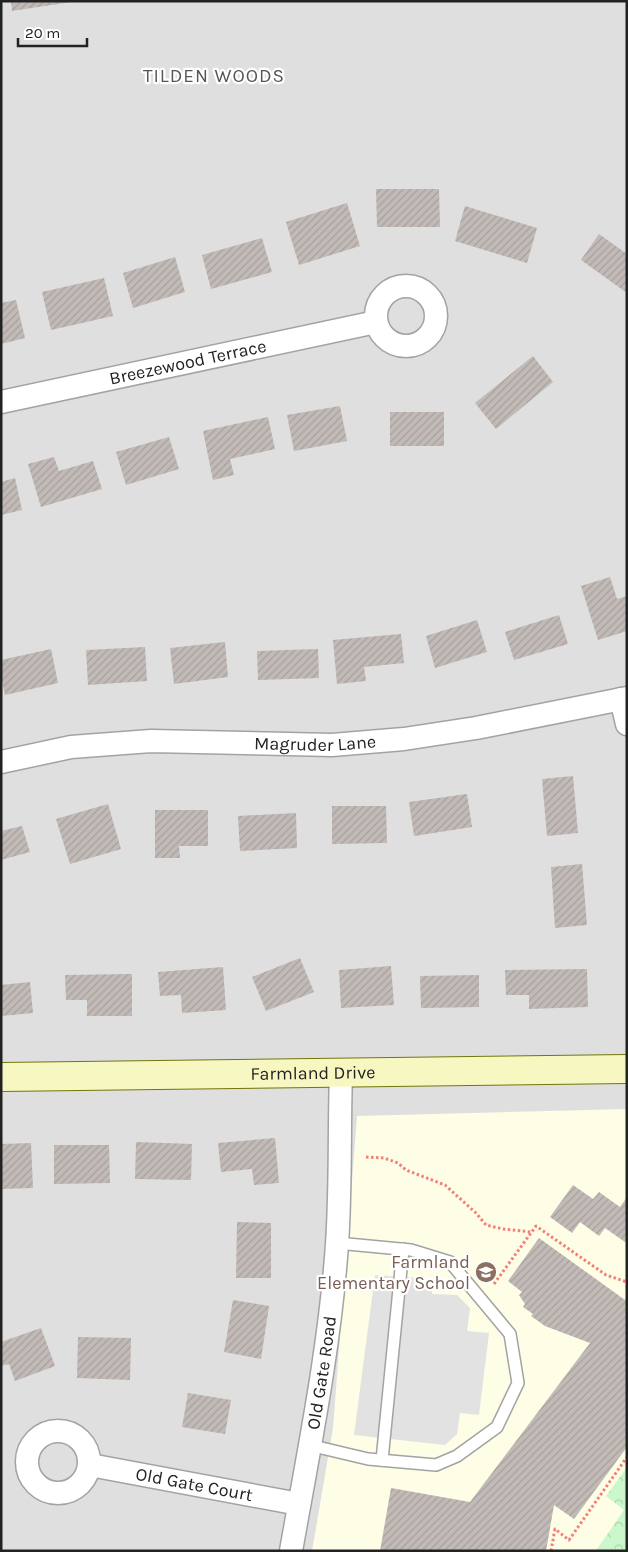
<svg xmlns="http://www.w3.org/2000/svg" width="628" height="1552" viewBox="0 0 628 1552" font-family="Karla,sans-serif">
  <defs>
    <pattern id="park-crowns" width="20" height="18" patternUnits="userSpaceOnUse" patternTransform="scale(1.25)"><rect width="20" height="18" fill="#caf8cc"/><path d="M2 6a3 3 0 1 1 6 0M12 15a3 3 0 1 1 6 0" fill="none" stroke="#add4af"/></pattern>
    <pattern id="building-hatch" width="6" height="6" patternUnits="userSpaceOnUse" patternTransform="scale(1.25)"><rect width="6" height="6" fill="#c2bab6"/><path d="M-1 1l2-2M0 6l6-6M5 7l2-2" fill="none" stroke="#a6a09c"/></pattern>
  </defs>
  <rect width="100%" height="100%" fill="#f2eee9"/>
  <rect fill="#e0dfdf" x="1" y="1" width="626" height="1550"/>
  <path fill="#fefde6" d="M627 1109V1506L596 1551H312L333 1428 357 1116Z"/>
  <path fill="url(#park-crowns)" d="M627 1467V1551H596L624 1510 606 1496Z"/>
  <path fill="#e2e2e2" d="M375 1275 432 1279V1294L457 1295 470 1308 467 1331 489 1333 479 1415 460 1413 457 1434 445 1445 354 1435Z"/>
  <g fill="url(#building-hatch)">
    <path d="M11 1H71V2L12 11Z"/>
    <path d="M376 189H439L440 227H377Z"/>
    <path d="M347 203 360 246 299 265 286 222Z"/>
    <path d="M465 206 537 228 527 263 455 241Z"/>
    <path d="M599 234 627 254V293L581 260Z"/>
    <path d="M262 238 272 272 211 289 202 255Z"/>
    <path d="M175 257 185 292 133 308 123 273Z"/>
    <path d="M104 278 113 316 51 330 42 292Z"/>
    <path d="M16 300 25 338 1 344V303Z"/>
    <path d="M533 356 553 382 496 429 475 403Z"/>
    <path d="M340 406 347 441 294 451 287 415Z"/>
    <rect x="390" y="412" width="54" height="34"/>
    <path d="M268 417 275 449 230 459 234 475 213 480 203 431Z"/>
    <path d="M169 437 179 469 126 485 116 452Z"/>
    <path d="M54 457 59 471 93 461 102 489 41 507 28 464Z"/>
    <path d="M15 478 22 510 1 515V482Z"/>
    <path d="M610 577 617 599 627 596V631L598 640 581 586Z"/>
    <path d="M559 615 568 644 514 660 505 632Z"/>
    <path d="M477 620 487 652 435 668 426 636Z"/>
    <path d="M401 634 404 663 364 667 366 681 337 684 333 640Z"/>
    <path d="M225 642 228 677 174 684 170 648Z"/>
    <path d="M145 647 147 681 88 685 86 650Z"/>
    <path d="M51 649 58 683 5 695 1 676V660Z"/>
    <path d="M318 649 319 678 258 680 257 651Z"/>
    <path d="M573 776 578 833 547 836 542 779Z"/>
    <path d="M467 794 472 827 414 836 409 802Z"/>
    <path d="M108 804 121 849 70 864 56 819Z"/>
    <path d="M332 806H386L387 843 332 844Z"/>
    <path d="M155 810H208V846H179L180 858H155Z"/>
    <path d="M296 813 297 848 240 851 238 816Z"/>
    <path d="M22 826 30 852 1 860V831Z"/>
    <path d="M582 864 587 925 555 928 551 867Z"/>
    <path d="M300 958 314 992 266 1011 252 977Z"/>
    <path d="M391 966 394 1005 341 1008 339 970Z"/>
    <path d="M223 967 226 1010 182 1013 181 995 160 996 158 972Z"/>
    <path d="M587 969 588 1007 529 1009V995H506L505 970Z"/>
    <path d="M132 974V1016H87V1000H66L65 975Z"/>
    <path d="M479 975V1007L421 1008 420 976Z"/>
    <path d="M30 982 33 1013 1 1016V985Z"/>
    <path d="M275 1138 279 1183 254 1185 252 1169 221 1172 218 1143Z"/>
    <path d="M136 1142 192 1144 191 1180 135 1179Z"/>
    <path d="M31 1143 33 1188 1 1189V1144Z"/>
    <path d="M54 1145H109L110 1183 54 1184Z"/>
    <path d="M573 1185 593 1199 599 1192 620 1207 627 1197V1239L625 1242 605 1228 599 1236 580 1222 572 1233 550 1217Z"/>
    <path d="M237 1222 271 1223V1278H236Z"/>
    <path d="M539 1238 625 1300 627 1297V1447L574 1519 554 1505 546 1551H380L391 1488 470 1502 590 1343 545 1326 531 1316 533 1314 523 1307 525 1304 519 1295 522 1292 508 1281Z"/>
    <path d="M233 1300 269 1306 261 1359 224 1352Z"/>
    <path d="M41 1328 55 1366 15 1381 9 1364 1 1366V1342Z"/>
    <path d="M78 1337 131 1338 130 1380 77 1378Z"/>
    <path d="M188 1393 231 1400 225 1434 182 1427Z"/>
  </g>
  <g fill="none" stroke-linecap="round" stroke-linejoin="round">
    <g stroke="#a3a3a3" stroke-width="14">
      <g id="lane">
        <path d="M309 1445 368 1459 436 1465 457 1456 497 1427 518 1383 510 1334 450 1262 411 1250 337 1243"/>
        <path d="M382 1460 403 1249"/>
      </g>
    </g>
    <g stroke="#a3a3a3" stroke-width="25">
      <g id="street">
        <circle cx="406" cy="316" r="30"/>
        <path id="s1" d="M1 402 376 322"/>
        <path d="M621 699 627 724"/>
        <path id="s2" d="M1 762 71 747 151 741 332 745 404 739 476 728 627 698"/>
        <circle cx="58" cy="1462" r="31"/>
        <path id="s3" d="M90 1465 299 1504"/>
        <path id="s4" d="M291 1551C309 1449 330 1347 337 1244 341 1187 339 1130 341 1073"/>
      </g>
    </g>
    <g stroke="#71770a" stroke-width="30">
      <g id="secondary">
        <path id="s5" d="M1 1077 627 1069"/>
      </g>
    </g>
    <g stroke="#f47f78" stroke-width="3" stroke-dasharray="2.5 2.5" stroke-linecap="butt">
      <path d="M366 1157 384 1158 398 1163 406 1170 445 1185 476 1213 486 1225 503 1229 531 1232"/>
      <path d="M494 1284 536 1226 606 1275 627 1282"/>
      <path d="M551 1551 555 1529 569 1540 627 1457"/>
    </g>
    <use href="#lane" stroke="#fff" stroke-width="11"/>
    <use href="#street" stroke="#fff" stroke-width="22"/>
    <use href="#secondary" stroke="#f7f7c2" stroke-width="28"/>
  </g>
  <defs>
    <g id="school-disc" transform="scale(1.125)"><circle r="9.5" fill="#8d6e63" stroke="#fff"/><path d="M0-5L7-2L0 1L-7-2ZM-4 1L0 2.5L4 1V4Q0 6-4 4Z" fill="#fff"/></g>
  </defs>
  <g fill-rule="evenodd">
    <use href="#school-disc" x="486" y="1272"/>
  </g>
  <g text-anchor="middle" stroke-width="4.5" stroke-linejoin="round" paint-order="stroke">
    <g font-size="18" fill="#222" stroke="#fff">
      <text dy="6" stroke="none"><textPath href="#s1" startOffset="191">Breezewood Terrace</textPath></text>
      <text dy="6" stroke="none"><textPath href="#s2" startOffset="316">Magruder Lane</textPath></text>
      <text dy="6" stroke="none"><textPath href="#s5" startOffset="312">Farmland Drive</textPath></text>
      <text dy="6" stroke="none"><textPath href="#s4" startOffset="181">Old Gate Road</textPath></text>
      <text dy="6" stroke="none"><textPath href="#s3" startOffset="106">Old Gate Court</textPath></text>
    </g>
    <g font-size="18" fill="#785e54" stroke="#fff" text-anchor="end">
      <text x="470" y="1268">Farmland<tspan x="470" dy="21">Elementary School</tspan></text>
    </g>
    <g font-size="19" letter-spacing="1" fill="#555" stroke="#fff">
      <text x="214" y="82">TILDEN WOODS</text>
    </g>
  </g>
  <rect width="628" height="1552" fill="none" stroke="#222222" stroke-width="5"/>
  <path d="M18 38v8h69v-8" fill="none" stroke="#222222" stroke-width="2.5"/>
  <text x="25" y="38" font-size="15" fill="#222222" stroke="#ffffff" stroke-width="4" paint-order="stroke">20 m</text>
</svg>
